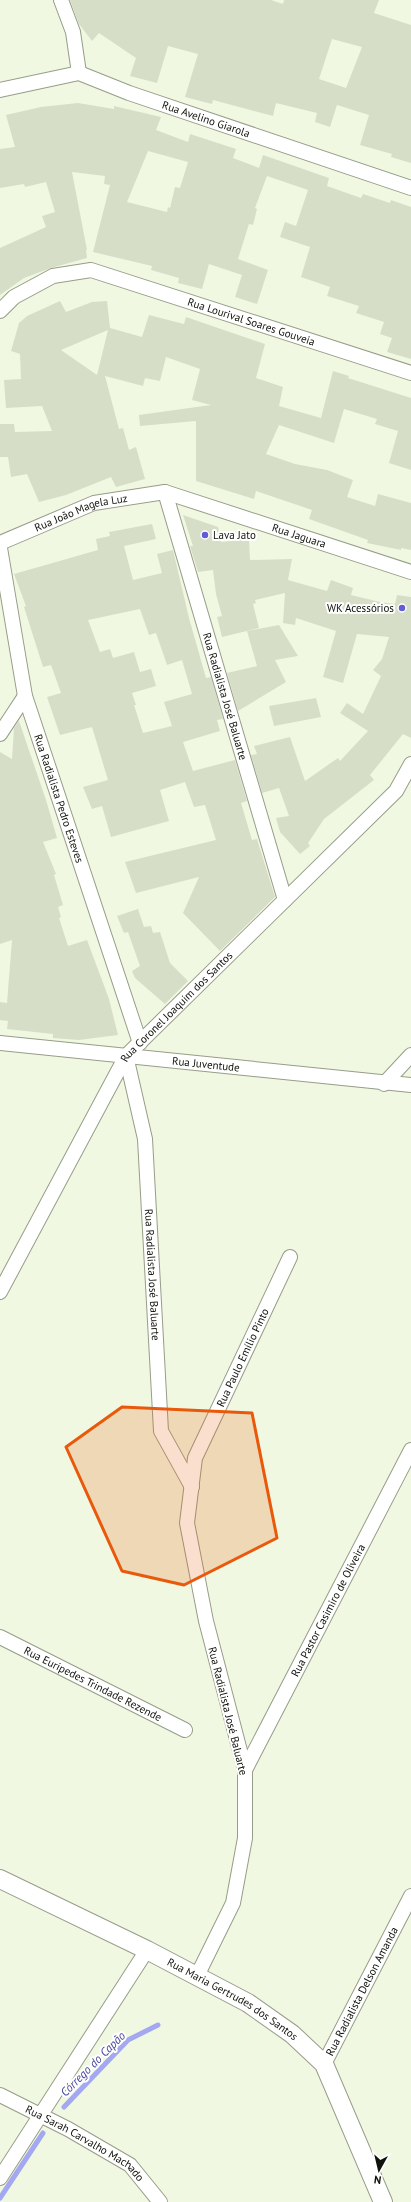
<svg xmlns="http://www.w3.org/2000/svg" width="411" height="2202" viewBox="0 0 411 2202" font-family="'PT Sans',sans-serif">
  <rect width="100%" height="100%" fill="#f0f8e2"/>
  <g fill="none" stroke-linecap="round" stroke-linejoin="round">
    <g stroke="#a3a8f1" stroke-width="5">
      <path d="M64 2107 128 2040 158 2025"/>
      <path d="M0 2198 43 2133"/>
    </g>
  </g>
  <g fill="#d7dec8" fill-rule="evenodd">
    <path d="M70 0H271L283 4 284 0H379L374 13 411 25V163L391 157 392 154 360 145 369 115 337 105 330 127 315 122 317 113 276 103 273 116 213 100 212 104 185 97 198 54 168 46 157 83 130 76 136 58 99 33 92 41 79 24ZM332 39 362 47 346 88 319 79Z"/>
    <path d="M78 103 114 109V106L161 117 156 130 188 142 190 134 236 149 233 158 259 168 263 155 329 178 327 186 361 198 363 194 390 203 391 200 411 207V359L387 352 392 338 380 334 384 322 356 313 359 306 327 296 330 287 301 277 310 247 280 237 285 222 296 226 308 190 267 176 255 208 257 209 253 225 249 224 238 259 268 270 257 304 235 297 242 275 209 264 202 289 178 283 179 278 151 270 152 266 93 252 110 185 104 184 105 176 72 172 87 250H86L87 258 51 268 24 278 0 295V248L46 227 42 216 55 212 46 182 25 187 24 184 0 188V149L15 147 6 115 41 107ZM148 151 188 162 180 188 175 187 170 208 168 207 167 212 127 202Z"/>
    <path d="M60 301 66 312 92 302 107 301 110 328 142 337 149 315 184 324 186 317 265 344 256 378 283 387 279 406 321 418 333 371 349 376 348 378 411 398V470L389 463 398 431 375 424 377 419 344 409 334 443 279 425 266 454 295 464 327 470 353 480 347 497 375 506 378 494 411 503V550L401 548V550L367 543 368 540 309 519 312 510 256 491 254 499 196 481V421L140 426 139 415 211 405 192 400 200 369 166 357 160 381 145 378 143 386 105 376 119 429 123 428 129 450 136 447 145 479 116 487 111 477 66 495 39 502 27 474 11 477 8 457H0V424H14L15 432 52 431 42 406 6 408 4 380 21 379 20 354 11 351 19 323 27 316ZM108 330 97 375 61 350Z"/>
    <path d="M183 515 218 527 221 542 249 539 250 560 292 559 288 580 327 591 331 580 353 588 351 595 380 602 395 604 397 595 411 597V738L403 734 370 775 374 780 324 819 308 843 310 846 300 854 280 832 276 818 289 816 279 788 262 793 251 755 257 754 254 746 290 737 305 781 338 758 340 761 368 731 340 713 347 703 363 714 381 676 373 670 382 659 389 637 357 634 343 683 323 677 336 631 296 618 295 625 283 623 285 593 255 600 256 603 253 604 259 628 222 637 217 617 222 616 216 594 213 570 198 572 190 546H193Z"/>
    <path d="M152 524 156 539 124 546 133 580 162 573 157 554 173 550 189 618 206 678 211 677 223 719 217 720 220 731 183 742 193 771 235 760 247 801 241 803 252 840 257 839 275 897 220 951 183 913 199 877 136 893 125 862 216 840 205 805 194 807 185 782 160 790 169 821 111 837 102 806 92 809 83 787 108 780 92 727 60 735 47 697 61 693 51 665 43 667 24 607 26 606 14 574 98 550 96 539 110 536 109 532ZM140 609 149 635 156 633 167 665 182 660 192 694 164 702 172 726 143 733 134 705H136L132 693 156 686 151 669 140 672 134 652 113 658 110 649 100 652 88 620Z"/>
    <path d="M279 625 298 656 275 660 286 682 238 711 227 673 257 666 247 631Z"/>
    <path d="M316 698 321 717 274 726 269 706Z"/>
    <path d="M19 721 46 800 57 838 43 842 56 874 54 875 63 905 58 907 61 917 59 918 68 946 87 940 109 999 118 1035 79 1040 53 1038V1034L7 1029 8 1021 0 1020V1002L7 1003 12 940 0 944V752L12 759 14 728Z"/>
    <path d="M138 909 144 927 151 926 153 933 160 932 170 963 188 981 165 1004 135 978 132 971 140 966 128 932 124 933 117 916Z"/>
  </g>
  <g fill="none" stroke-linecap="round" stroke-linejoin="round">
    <g stroke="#969d89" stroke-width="16">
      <g id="minor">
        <path d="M61 0 73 32 79 73"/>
        <path id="s1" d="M0 90 79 73 129 93 411 188"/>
        <path id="s2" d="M0 311 14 297 53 276 91 270 411 373"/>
        <path id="s3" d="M165 492 285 900"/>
        <path id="s4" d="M0 543 94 503 165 492 411 572"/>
        <path id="s5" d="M0 548 25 696 140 1043"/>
        <path d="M0 734 25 696"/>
        <path id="s6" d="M0 1043 411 1085"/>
        <path id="s7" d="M126 1056 145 1139 161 1431 192 1487"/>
        <path d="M384 1084 411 1055"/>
        <path id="s8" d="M0 1292 126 1056 396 791 411 764"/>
        <path id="s9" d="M0 1637 185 1730"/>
        <path id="s10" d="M245 1770 411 1450"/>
        <path id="s11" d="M197 1976 233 1903 245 1838V1770L206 1621 187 1523 195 1458 290 1257"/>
        <path id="s12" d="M324 2064 411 1896"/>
        <path id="s13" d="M0 2095 68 2129 130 2165 160 2202"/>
        <path d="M0 2178 147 1950"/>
      </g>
    </g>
    <g stroke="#969d89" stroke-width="20">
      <g id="tertiary">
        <path id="s14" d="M0 1879 147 1950 248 2003 292 2034 324 2064 383 2202"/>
      </g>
    </g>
    <use href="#minor" stroke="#fff" stroke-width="14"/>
    <use href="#tertiary" stroke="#fff" stroke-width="18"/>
  </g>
  <path fill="#e8590c" fill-opacity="0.2" stroke="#e8590c" stroke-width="3" stroke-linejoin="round" d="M122 1407 252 1413 277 1538 184 1585 122 1571 66 1447Z"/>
  <g fill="#625cd5" stroke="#fff" stroke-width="1.5">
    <circle cx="205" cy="535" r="4"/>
    <circle cx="402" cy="608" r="4"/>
  </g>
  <g text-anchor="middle" stroke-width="4" stroke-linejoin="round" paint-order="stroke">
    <g font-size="11" fill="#0f120a" stroke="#fff">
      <text dy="4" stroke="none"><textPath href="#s1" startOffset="216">Rua Avelino Giarola</textPath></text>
      <text dy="4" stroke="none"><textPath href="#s2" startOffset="271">Rua Lourival Soares Gouveia</textPath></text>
      <text dy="4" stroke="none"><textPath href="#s4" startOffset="87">Rua João Magela Luz</textPath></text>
      <text dy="4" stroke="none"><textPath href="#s4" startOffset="315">Rua Jaguara</textPath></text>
      <text dy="4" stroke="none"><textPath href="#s3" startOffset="213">Rua Radialista José Baluarte</textPath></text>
      <text dy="4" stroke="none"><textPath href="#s5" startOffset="258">Rua Radialista Pedro Esteves</textPath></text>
      <text dy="4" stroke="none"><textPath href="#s8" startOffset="338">Rua Coronel Joaquim dos Santos</textPath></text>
      <text dy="4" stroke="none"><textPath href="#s6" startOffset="207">Rua Juventude</textPath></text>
      <text dy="4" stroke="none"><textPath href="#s7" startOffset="221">Rua Radialista José Baluarte</textPath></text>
      <text dy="4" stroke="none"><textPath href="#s11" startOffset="646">Rua Paulo Emílio Pinto</textPath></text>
      <text dy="4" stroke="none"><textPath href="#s10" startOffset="180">Rua Pastor Casimiro de Oliveira</textPath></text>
      <text dy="4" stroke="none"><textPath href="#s9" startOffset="104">Rua Euripedes Trindade Rezende</textPath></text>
      <text transform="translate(228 1711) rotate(76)" y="4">Rua Radialista José Baluarte</text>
      <text dy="4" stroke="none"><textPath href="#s12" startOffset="82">Rua Radialista Delson Amanda</textPath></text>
      <text dy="4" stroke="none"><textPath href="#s14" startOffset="262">Rua Maria Gertrudes dos Santos</textPath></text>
      <text dy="4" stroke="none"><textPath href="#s13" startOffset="98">Rua Sarah Carvalho Machado</textPath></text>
    </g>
    <g font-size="11" fill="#0f120a" stroke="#fff" text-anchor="start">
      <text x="213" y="539">Lava Jato</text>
      <text x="394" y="612" text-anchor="end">WK Acessórios</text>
    </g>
    <g font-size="12" font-style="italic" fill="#48469b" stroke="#fff">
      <text transform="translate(93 2064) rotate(-45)" y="4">Córrego do Capão</text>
    </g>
  </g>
  <g transform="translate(379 2170) rotate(188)" stroke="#ffffff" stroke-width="3" paint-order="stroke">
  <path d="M0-3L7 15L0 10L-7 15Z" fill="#0f120a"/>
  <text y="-6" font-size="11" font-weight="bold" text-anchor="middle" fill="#0f120a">N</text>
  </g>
</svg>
